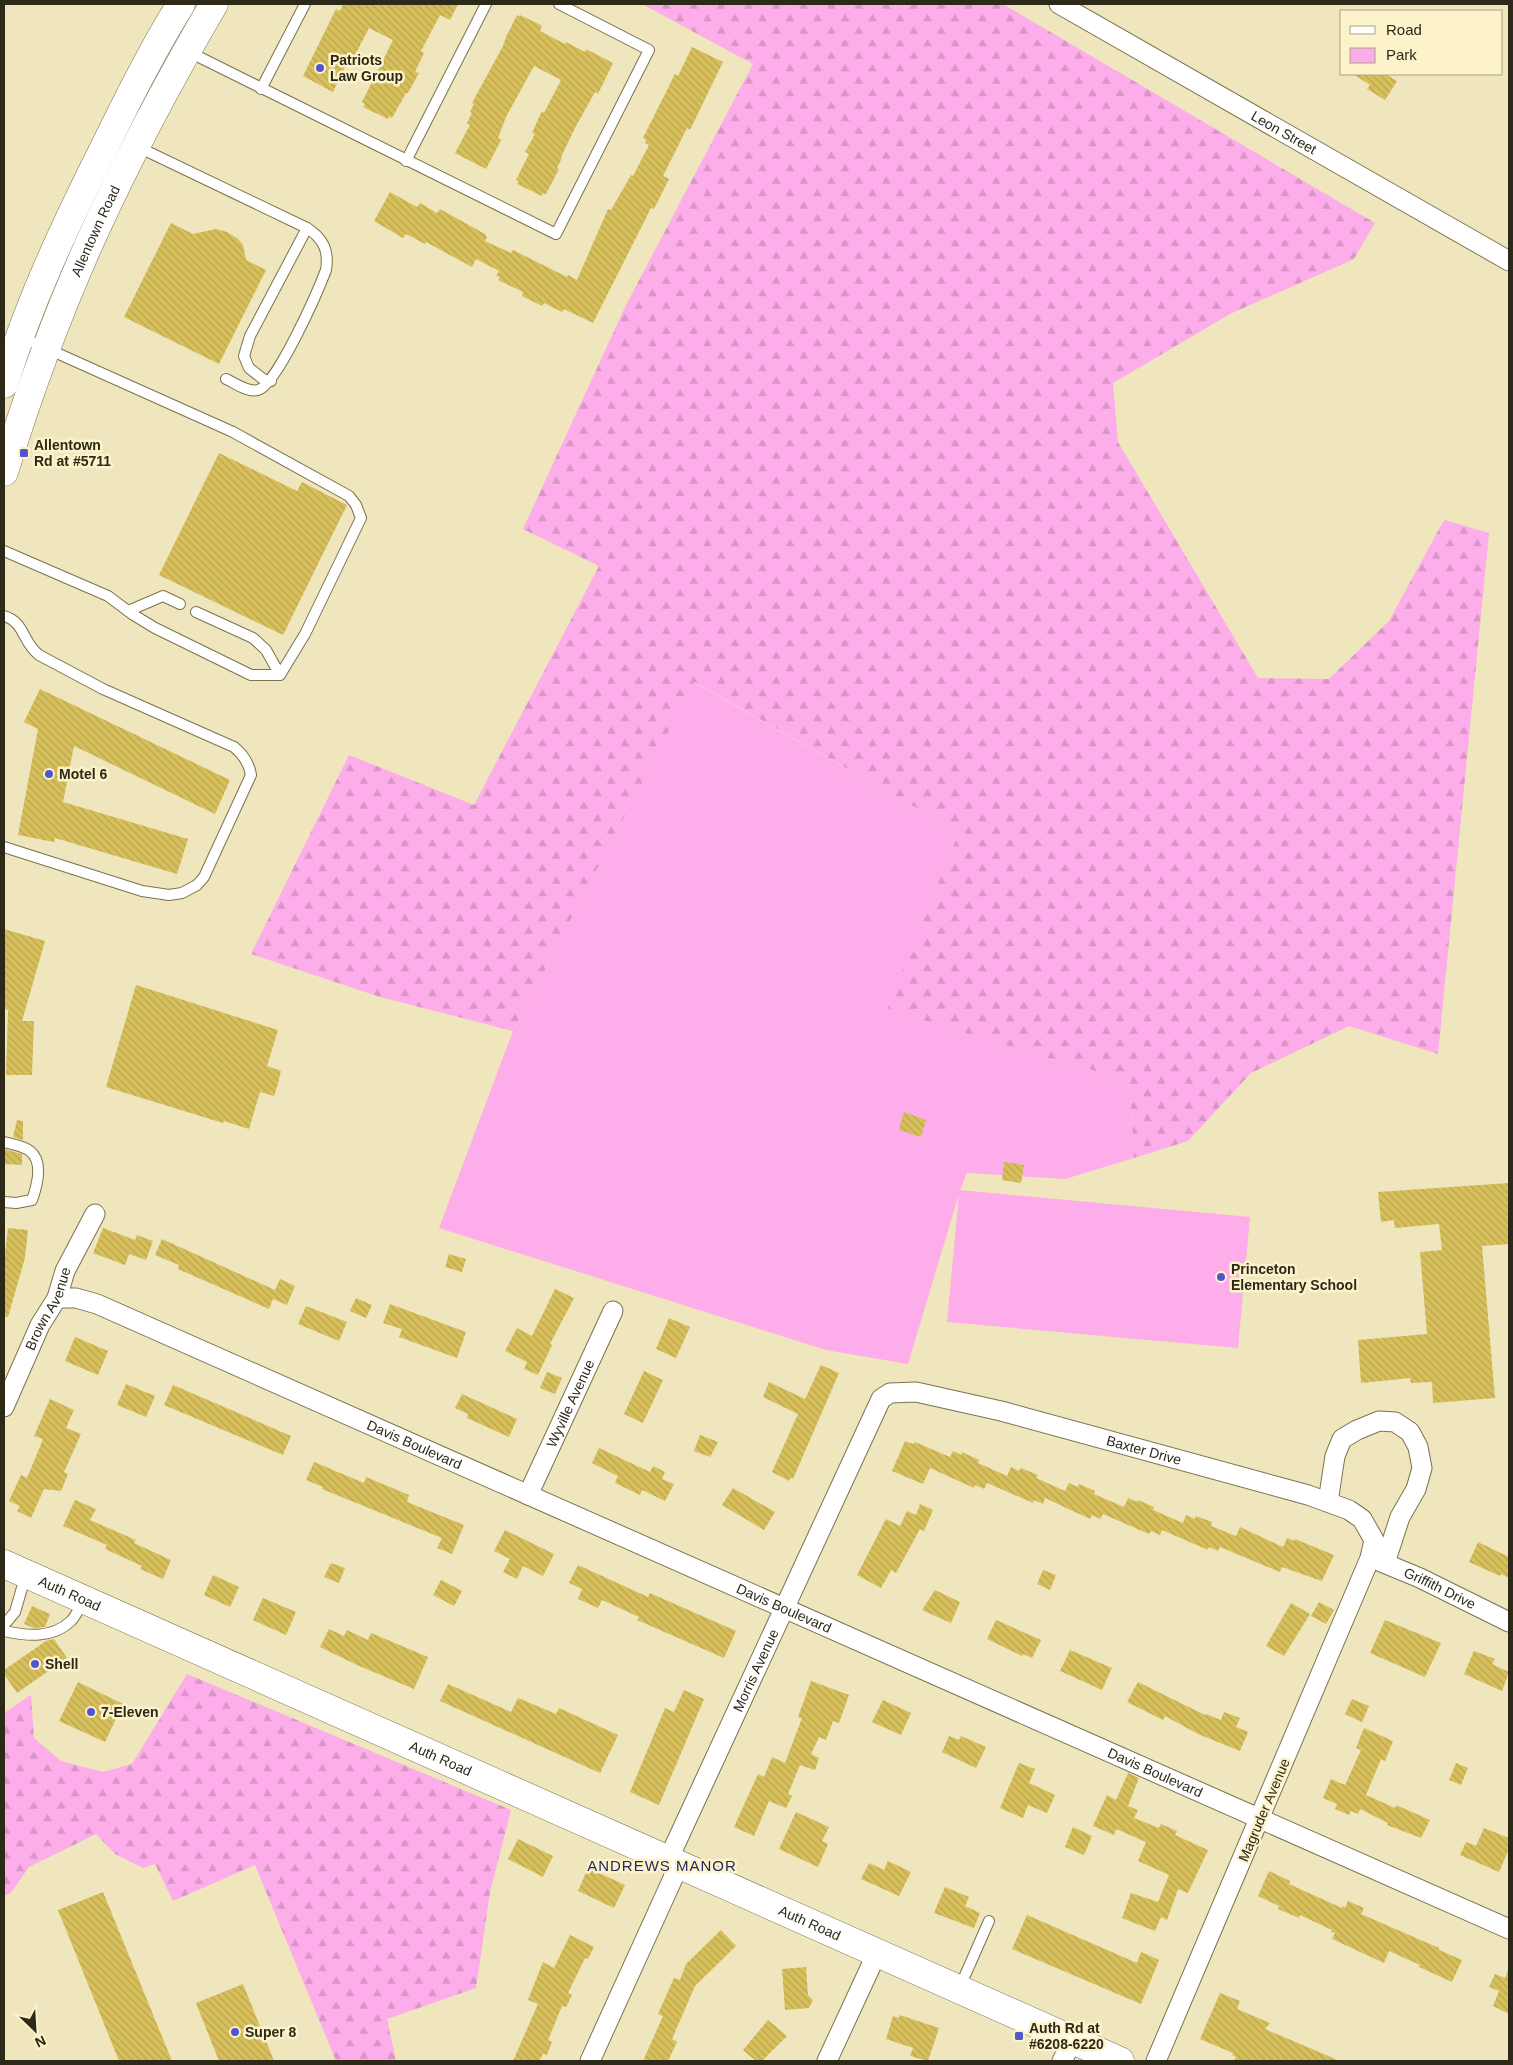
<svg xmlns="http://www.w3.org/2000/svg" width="1513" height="2065" viewBox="0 0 1513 2065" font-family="Helvetica,sans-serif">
  <defs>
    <pattern id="forest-firs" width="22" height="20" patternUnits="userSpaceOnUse" patternTransform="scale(1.25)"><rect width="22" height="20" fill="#fdade9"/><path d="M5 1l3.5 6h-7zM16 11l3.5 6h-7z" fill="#d995c7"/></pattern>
    <pattern id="building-back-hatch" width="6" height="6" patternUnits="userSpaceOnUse" patternTransform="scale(1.25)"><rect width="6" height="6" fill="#d7c05c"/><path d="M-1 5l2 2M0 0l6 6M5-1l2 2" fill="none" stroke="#b9a54f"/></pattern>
  </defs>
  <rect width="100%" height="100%" fill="#efe6bd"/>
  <path fill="#fdade9" d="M693 682 959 832 888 1009 1030 1053 1129 1080 1134 1158 1065 1179 967 1173 960 1190 1250 1217 1238 1348 947 1322 959 1194 908 1364 826 1350 439 1228 513 1031Z"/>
  <g fill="url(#forest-firs)">
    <path d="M642 4H1003L1375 223 1354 259 1230 314 1113 383 1118 442 1258 678 1329 679 1389 621 1444 520 1489 533 1438 1054 1349 1026 1251 1073 1188 1141 1134 1158 1129 1080 1030 1053 887 1009 959 832 694 682 513 1031 380 997 251 954 349 755 474 805 599 566 523 529 626 305 753 64Z"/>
    <path d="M187 1674 511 1810 490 1892 476 1988 387 2019 396 2061H336L255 1865 173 1901 155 1864 143 1868 115 1854 96 1834 29 1867 10 1894 4 1895V1713L31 1695 34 1738 61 1761 103 1772 132 1764Z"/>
  </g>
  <g fill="url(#building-back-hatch)">
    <path d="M343 4H458L450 20 440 15 421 51 424 53 415 72 419 73 408 93H406L392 118 389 116 388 119 363 107 365 104 362 102 393 40 369 28 350 65 347 63 333 92 303 76 336 9 340 11Z"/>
    <path d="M517 15 520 17V15L541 25 542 27 540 31 565 44 566 42 585 52 586 49 613 63 598 94 595 92 575 128 561 157 562 158 557 168 559 169 546 194 543 193 542 196 517 184 519 181 516 180 529 154 525 152 535 134 532 133 542 111 544 113 561 80 534 66 506 117 498 138 501 140 486 169 455 153 470 125 467 123 472 113 470 112 474 104 472 103 503 46 506 37Z"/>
    <path d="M692 47 723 62 690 130 687 128 663 176 669 179 654 209 651 208 593 323 564 309 562 312 544 303 542 306 522 296 523 292 498 280 500 277 496 276 499 271 476 259 472 267 426 242 425 244 406 234 403 238 374 221 390 192 417 207 420 203 437 213 440 209 485 234 487 237 485 241 511 253 513 250 567 277 568 275 577 280 608 209 611 210 631 175 633 176 649 145 645 143 646 140 643 138 675 74 678 76Z"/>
    <path d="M1353 74H1385L1397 81 1385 100 1367 89 1370 85Z"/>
    <path d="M171 223 193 234 216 229 227 232 238 239 243 245 246 260 266 270 219 364 124 317Z"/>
    <path d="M219 453 297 491 302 482 347 505 283 635 159 575Z"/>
    <path d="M40 689 230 780 215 814 74 746 63 802 188 839 177 874 55 838 54 842 18 835 38 729 24 722Z"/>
    <path d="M4 929 45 941 22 1021H34L32 1075H6L8 1010 4 1009Z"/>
    <path d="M136 985 278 1030 267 1066 281 1071 277 1087 274 1096 260 1092 249 1129 224 1121 223 1123 106 1087Z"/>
    <path d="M904 1112 926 1120 921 1137 899 1130Z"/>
    <path d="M17 1120 23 1121V1140L13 1137Z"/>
    <path d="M4 1149 22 1154V1165L4 1164Z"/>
    <path d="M1004 1162 1024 1165 1021 1183 1002 1180Z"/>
    <path d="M1509 1183V1244L1482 1246 1495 1398 1433 1403 1432 1382 1411 1383 1410 1378 1361 1383 1358 1340 1427 1334 1420 1252 1442 1250 1439 1224 1395 1228 1394 1220 1381 1222 1378 1192Z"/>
    <path d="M8 1228 28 1230 25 1258 8 1317H4V1262Z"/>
    <path d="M103 1228 135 1240 137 1235 153 1241 146 1260 129 1254 125 1265 93 1253Z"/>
    <path d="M162 1239 275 1290 280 1279 295 1286 287 1305 273 1299 269 1309 178 1269 179 1265 155 1255Z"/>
    <path d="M449 1254 466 1259 462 1272 445 1267Z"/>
    <path d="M555 1289 574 1298 550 1344 552 1345 538 1375 524 1369 527 1362 505 1351 517 1328 532 1336Z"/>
    <path d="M356 1298 372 1305 366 1318 350 1311Z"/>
    <path d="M390 1304 466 1332 457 1358 399 1337 402 1329 383 1323Z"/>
    <path d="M306 1306 347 1322 339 1341 298 1324Z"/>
    <path d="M669 1318 690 1327 676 1358 656 1349Z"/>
    <path d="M75 1337 108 1351 98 1375 65 1361Z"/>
    <path d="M821 1365 839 1373 793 1479 790 1478 789 1481 772 1472 798 1414 763 1397 769 1382 805 1399Z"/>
    <path d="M644 1371 663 1380 643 1423 624 1414Z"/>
    <path d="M547 1372 562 1378 555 1394 540 1388Z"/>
    <path d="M126 1384 155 1396 146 1417 117 1405Z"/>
    <path d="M173 1385 291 1436 283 1455 164 1405Z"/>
    <path d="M462 1394 517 1419 509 1437 467 1418 468 1414 455 1408Z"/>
    <path d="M50 1399 74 1410 66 1428 81 1434 64 1472 68 1474 61 1491 44 1489 31 1518 17 1511 20 1506 9 1501 21 1475 27 1478 43 1439 34 1436Z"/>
    <path d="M700 1435 718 1442 710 1457 694 1451Z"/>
    <path d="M905 1441 913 1444 915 1442 950 1457 953 1451 961 1455 962 1452 979 1460 978 1463 1007 1476 1011 1467 1019 1471 1021 1468 1038 1475 1036 1478 1065 1491 1069 1483 1078 1487 1079 1484 1095 1491 1094 1494 1124 1507 1128 1498 1137 1502 1138 1500 1154 1507 1153 1510 1183 1523 1186 1515 1195 1519 1196 1516 1212 1522 1211 1526 1236 1536 1240 1527 1283 1547 1287 1538 1294 1541 1295 1539 1334 1555 1322 1581 1282 1567 1280 1572 1220 1547 1218 1551 1209 1547 1208 1550 1162 1530 1160 1535 1151 1531 1149 1534 1103 1514 1100 1519 1092 1515 1090 1519 1045 1498 1043 1504 1034 1500 1033 1503 987 1483 984 1489 975 1485 974 1488 930 1468 923 1484 892 1471Z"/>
    <path d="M599 1448 650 1472 653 1466 665 1472 662 1479 674 1484 665 1501 642 1490 640 1495 615 1483 618 1476 592 1463Z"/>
    <path d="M314 1462 364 1483 366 1477 409 1495 407 1502 464 1525 452 1554 437 1548 442 1538 322 1489 323 1487 306 1480Z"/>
    <path d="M733 1488 775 1512 764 1530 722 1505Z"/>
    <path d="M75 1500 96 1509 90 1520 136 1540 134 1543 171 1560 163 1579 140 1569 142 1566 105 1549 107 1545 63 1526Z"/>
    <path d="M920 1504 933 1510 924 1531 920 1529 896 1573 891 1570 881 1588 857 1575 886 1519 900 1526 907 1511 916 1515Z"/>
    <path d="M505 1530 554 1554 543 1576 523 1566 517 1579 503 1572 510 1559 494 1551Z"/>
    <path d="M1478 1542 1509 1557V1578L1501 1574 1500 1576 1469 1562Z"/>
    <path d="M331 1563 345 1568 339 1583 324 1577Z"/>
    <path d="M578 1565 648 1597 650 1593 736 1631 724 1658 637 1620 639 1617 602 1600 598 1608 578 1599 582 1589 569 1583Z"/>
    <path d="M1043 1570 1056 1575 1050 1590 1037 1584Z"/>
    <path d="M213 1575 239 1587 230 1607 204 1595Z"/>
    <path d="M441 1580 462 1591 454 1606 433 1595Z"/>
    <path d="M935 1590 960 1602 951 1623 922 1610Z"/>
    <path d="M263 1598 296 1612 286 1635 253 1620Z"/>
    <path d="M1319 1602 1334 1610 1326 1624 1311 1616Z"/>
    <path d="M1291 1603 1310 1614 1284 1656 1266 1646Z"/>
    <path d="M32 1606 50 1614 45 1627 34 1628 24 1624Z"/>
    <path d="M996 1620 1041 1640 1032 1658 1023 1654 1022 1656 987 1639Z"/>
    <path d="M1385 1620 1441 1643 1425 1677 1370 1653Z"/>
    <path d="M329 1629 344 1636 347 1630 368 1640 371 1633 428 1657 414 1689 357 1665 320 1647Z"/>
    <path d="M54 1639 67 1658 17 1693 4 1674V1670L46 1641Z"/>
    <path d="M1070 1650 1112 1668 1102 1690 1060 1671Z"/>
    <path d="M1474 1651 1495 1659 1492 1664 1509 1672 1502 1691 1464 1674Z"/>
    <path d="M811 1681 849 1695 839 1723 833 1721 826 1740 819 1737 811 1754 819 1758 815 1770 800 1765 788 1794 792 1796 786 1808 769 1801 754 1836 734 1827 758 1774 764 1777 772 1757 785 1763 802 1718 798 1717Z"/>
    <path d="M78 1682 123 1704 105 1742 59 1721Z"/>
    <path d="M1138 1682 1205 1715 1206 1714 1221 1720 1224 1712 1240 1718 1236 1727 1248 1732 1240 1751 1198 1734 1165 1716 1163 1720 1127 1702Z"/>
    <path d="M448 1684 511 1712 518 1698 556 1714 559 1708 618 1735 600 1773 440 1701Z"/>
    <path d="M684 1690 704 1699 659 1805 630 1792 665 1708 674 1712Z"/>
    <path d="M1352 1699 1369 1706 1362 1722 1345 1714Z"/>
    <path d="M883 1700 911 1713 901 1735 872 1722Z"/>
    <path d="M1364 1728 1393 1741 1385 1761 1381 1759 1366 1795 1395 1808 1396 1805 1430 1820 1421 1838 1387 1825 1388 1823 1360 1809 1358 1814 1351 1811 1349 1815 1335 1809 1337 1804 1323 1798 1331 1779 1345 1785 1361 1750 1356 1748Z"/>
    <path d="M949 1736 959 1740 961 1736 986 1747 976 1768 942 1752Z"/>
    <path d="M1019 1763 1035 1769 1029 1783 1055 1795 1047 1813 1028 1805 1023 1818 1000 1808Z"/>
    <path d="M1456 1763 1468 1768 1461 1785 1449 1780Z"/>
    <path d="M1128 1773 1139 1778 1128 1806 1138 1810 1134 1818 1159 1828 1161 1824 1177 1831 1175 1835 1208 1850 1188 1893 1178 1889 1167 1920 1161 1917 1155 1931 1122 1918 1131 1893 1158 1902 1169 1875 1138 1861 1146 1842 1116 1829 1114 1835 1093 1826 1107 1795 1116 1800Z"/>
    <path d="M796 1812 829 1827 822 1841 828 1844 818 1867 779 1849Z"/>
    <path d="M1073 1827 1092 1836 1084 1855 1065 1847Z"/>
    <path d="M1484 1828 1509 1838V1849L1499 1872 1460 1855 1466 1842 1476 1846Z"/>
    <path d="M518 1839 553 1856 543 1877 508 1859Z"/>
    <path d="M888 1861 911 1872 899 1896 861 1879 869 1863 884 1870Z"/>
    <path d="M588 1868 625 1885 614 1908 578 1891Z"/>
    <path d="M1269 1871 1290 1881 1289 1884 1342 1908V1906L1345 1908 1348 1901 1364 1908 1361 1914 1439 1948V1950L1462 1960 1452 1982 1419 1967 1420 1965 1389 1951 1384 1963 1332 1939 1335 1933 1331 1932 1332 1930 1300 1915 1299 1918 1278 1909 1279 1906 1258 1896Z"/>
    <path d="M945 1887 969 1897 965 1906 980 1913 974 1928 934 1913Z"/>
    <path d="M103 1892 172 2061H119L58 1910Z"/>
    <path d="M1027 1915 1137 1963 1141 1952 1159 1960 1141 2004 1012 1949Z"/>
    <path d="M721 1930 736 1946 695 1986 672 2039 677 2042 668 2061H643L663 2016 658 2014 674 1978 680 1980 686 1964Z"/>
    <path d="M570 1935 594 1947 588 1959 585 1958 568 1993 572 1995 566 2007 562 2006 548 2040 552 2042 547 2055 543 2054 539 2061H513L538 2004 528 2000 543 1962 554 1968Z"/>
    <path d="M806 1967 808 1995 813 2000 809 2008 785 2010 782 1969Z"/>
    <path d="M1509 1968V2014L1493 2006 1499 1991 1489 1987 1495 1974 1505 1978Z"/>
    <path d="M243 1984 274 2061H219L196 2003Z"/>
    <path d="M1220 1993 1240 2001 1237 2009 1270 2023 1265 2029 1340 2061H1234L1236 2057 1232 2055 1233 2053 1200 2039Z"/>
    <path d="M900 2015 939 2028 928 2061 910 2056 913 2048 886 2039 893 2016 899 2018Z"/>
    <path d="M768 2020 787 2036 762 2061H756L743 2050Z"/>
  </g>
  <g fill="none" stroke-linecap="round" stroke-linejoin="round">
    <g stroke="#7b724e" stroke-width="12">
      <g id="service">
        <path d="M187 51 556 234 649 50 559 4"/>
        <path d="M261 89 305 4"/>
        <path d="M136 146 307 228C324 239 329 251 326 270 318 291 277 385 258 390 248 393 235 383 226 379"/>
        <path d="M406 161 486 4"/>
        <path d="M271 381 263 379 249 368 244 356 250 336 307 228"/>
        <path d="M4 551 108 596 132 614 155 628 251 675H280L305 634 361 518 356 505 349 496 233 432 21 337"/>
        <path d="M128 611 163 596 180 604"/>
        <path d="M196 612 253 638 266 650 280 675"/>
        <path d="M4 616C25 622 22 642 39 655L103 689 234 747C244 755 249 763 251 775L204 877 197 885 182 893 169 895 142 891 4 847"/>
        <path d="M4 1142C12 1144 24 1146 30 1151 44 1162 37 1186 32 1200L16 1203 4 1202"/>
        <path d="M4 1625 15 1612 26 1574"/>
        <path d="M4 1631C27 1636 52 1639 71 1621 76 1616 80 1607 83 1601"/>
        <path d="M959 1989 989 1921"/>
      </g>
    </g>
    <g stroke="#7b724e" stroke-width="21">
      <g id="minor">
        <path id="s1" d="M1059 4 1509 261"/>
        <path id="s2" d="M57 1298H76L97 1304 1509 1929"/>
        <path id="s3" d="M4 1407 40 1325 57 1298 65 1271 95 1214"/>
        <path id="s4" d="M528 1495 613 1311"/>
        <path d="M1328 1502 1335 1456 1342 1439 1357 1430 1379 1421 1395 1422 1410 1432 1418 1447 1422 1468 1416 1489 1400 1517 1385 1563"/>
        <path id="s5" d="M1374 1559 1420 1578 1509 1622"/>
        <path id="s6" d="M668 1860 881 1399 890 1393 916 1392 1001 1411 1308 1495 1349 1510 1362 1519 1374 1540 1370 1558 1156 2061"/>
        <path d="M590 2061 679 1865"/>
        <path d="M827 2061 877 1953"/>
        <path d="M1062 2061 1073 2040"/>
      </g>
    </g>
    <g stroke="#7b724e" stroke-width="29">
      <g id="secondary">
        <path d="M4 384C28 305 64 228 101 154 126 103 151 52 181 4"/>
        <path id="s7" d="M4 472C29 392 58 312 93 235 129 156 170 79 214 4"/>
        <path id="s8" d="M4 1564 1120 2061"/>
      </g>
    </g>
    <use href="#service" stroke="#fff" stroke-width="10"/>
    <use href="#minor" stroke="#fff" stroke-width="19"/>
    <use href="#secondary" stroke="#fff" stroke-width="28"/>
  </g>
  <g fill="#5256cd" stroke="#fdf3ca" stroke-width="2">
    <circle cx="320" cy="68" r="5"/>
    <rect x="19" y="448" width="10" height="10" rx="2.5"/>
    <circle cx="49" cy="774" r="5"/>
    <circle cx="1221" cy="1277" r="5"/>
    <circle cx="35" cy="1664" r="5"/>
    <circle cx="91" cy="1712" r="5"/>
    <circle cx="235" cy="2032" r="5"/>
    <rect x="1014" y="2031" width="10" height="10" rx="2.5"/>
  </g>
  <g text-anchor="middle" stroke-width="5" stroke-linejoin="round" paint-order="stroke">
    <g font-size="14" font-weight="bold" fill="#2c2919" stroke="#fdf3ca" text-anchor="start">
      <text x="330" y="65">Patriots<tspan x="330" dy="16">Law Group</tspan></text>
      <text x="34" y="450">Allentown<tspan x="34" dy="16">Rd at #5711</tspan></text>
      <text x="59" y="779">Motel 6</text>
      <text x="1231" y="1274">Princeton<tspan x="1231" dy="16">Elementary School</tspan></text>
      <text x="45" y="1669">Shell</text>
      <text x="101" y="1717">7-Eleven</text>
      <text x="1029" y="2033">Auth Rd at<tspan x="1029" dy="16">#6208-6220</tspan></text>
      <text x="245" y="2037">Super 8</text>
    </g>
    <g font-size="14" fill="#2c2919" stroke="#fdf3ca">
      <text dy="5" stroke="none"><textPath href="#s1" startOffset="259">Leon Street</textPath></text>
      <text dy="5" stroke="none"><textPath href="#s7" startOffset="258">Allentown Road</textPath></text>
      <text dy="5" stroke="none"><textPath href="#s3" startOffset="108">Brown Avenue</textPath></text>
      <text dy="5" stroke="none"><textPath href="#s4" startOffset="101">Wyville Avenue</textPath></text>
      <text dy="5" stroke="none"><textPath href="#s2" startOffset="388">Davis Boulevard</textPath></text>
      <text dy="5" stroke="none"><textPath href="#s6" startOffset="780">Baxter Drive</textPath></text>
      <text dy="5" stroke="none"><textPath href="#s5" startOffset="72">Griffith Drive</textPath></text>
      <text dy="5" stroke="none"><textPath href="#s8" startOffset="72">Auth Road</textPath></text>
      <text dy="5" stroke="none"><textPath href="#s2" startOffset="792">Davis Boulevard</textPath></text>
      <text dy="5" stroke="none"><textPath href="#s6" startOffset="209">Morris Avenue</textPath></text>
      <text dy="5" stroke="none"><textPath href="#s8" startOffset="478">Auth Road</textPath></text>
      <text dy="5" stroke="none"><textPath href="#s2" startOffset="1198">Davis Boulevard</textPath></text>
      <text transform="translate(1264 1810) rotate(-67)" y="5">Magruder Avenue</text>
      <text dy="5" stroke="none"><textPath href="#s8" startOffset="882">Auth Road</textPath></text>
    </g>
    <g font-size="15" letter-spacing="1" fill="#252861" stroke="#fdf3ca">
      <text x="662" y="1871">ANDREWS MANOR</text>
    </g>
  </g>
  <rect width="1513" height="2065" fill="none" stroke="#2c2919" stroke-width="10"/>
  <rect x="1340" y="10" width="162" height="65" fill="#fdf3ca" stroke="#a9a283"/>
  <rect x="1350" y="26" width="25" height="8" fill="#ffffff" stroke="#a9a283"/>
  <text x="1386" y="35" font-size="15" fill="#2c2919">Road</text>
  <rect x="1350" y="48" width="25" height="15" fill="#fdade9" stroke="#a9a283"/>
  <text x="1386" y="60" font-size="15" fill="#2c2919">Park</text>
  <g transform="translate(35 2030) rotate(155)" stroke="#fdf3ca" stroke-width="4" paint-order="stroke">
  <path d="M0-4L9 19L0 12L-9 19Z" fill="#2c2919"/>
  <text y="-8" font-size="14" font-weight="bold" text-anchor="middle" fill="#2c2919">N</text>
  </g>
</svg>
